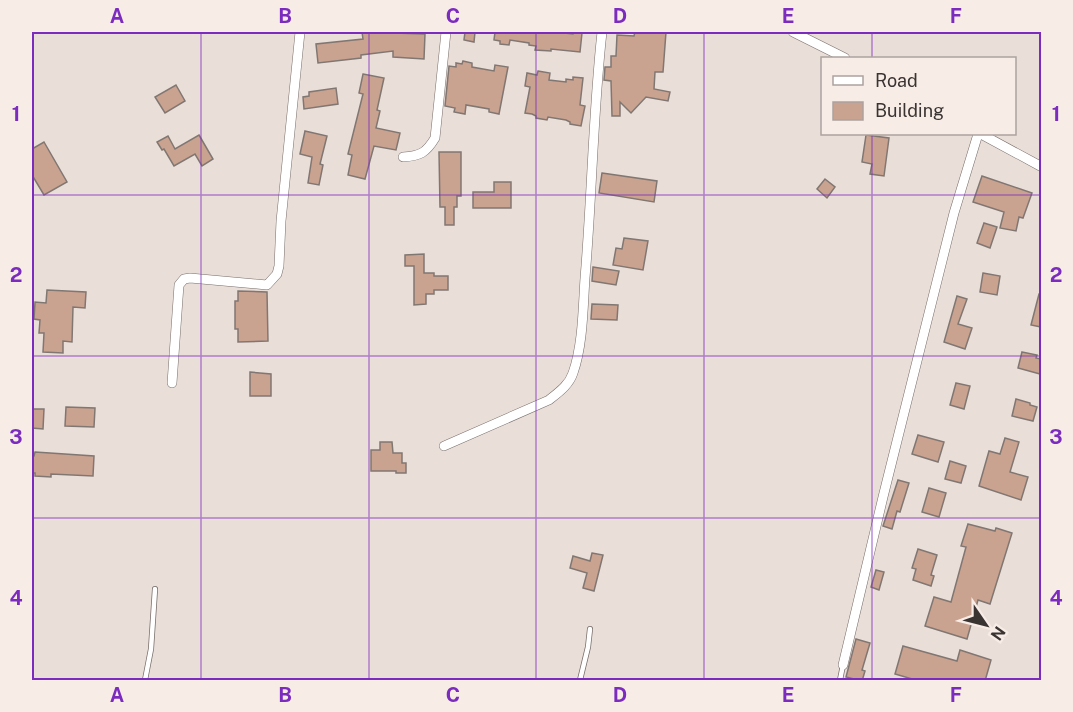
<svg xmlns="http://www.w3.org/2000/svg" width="1073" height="712" viewBox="0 0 1073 712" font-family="'Public Sans',sans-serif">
  <rect width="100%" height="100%" fill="#eaded9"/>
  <g fill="#caa290" stroke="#817772" stroke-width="1.5">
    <path d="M362 32 425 34 424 59 393 57V51L361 55V58L318 63 316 44 363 39Z"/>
    <path d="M465 32H475L474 42 464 40Z"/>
    <path d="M495 32H555L573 34 574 32 582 33 580 52 551 49V51L535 50 536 46 529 45V43L510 40 509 45 500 44V41L494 40Z"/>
    <path d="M635 32H666L663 72H655L654 89 670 92 668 101 646 97 631 113 620 102V116H612L611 81 604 80 605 67H611V56H616L617 35 634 36Z"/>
    <path d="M463 61 472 63V67L494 71 495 65 508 67 499 114 489 112V109L466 105 465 114 454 112 455 108 445 106 449 66 456 67V63L462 64Z"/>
    <path d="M538 71 550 73 549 80 566 82V79L573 80V77L583 78 580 105 585 106 581 126 570 124V122L566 120 548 117 547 120 536 118V116L532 114 525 113 530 87 525 86 527 73 537 75Z"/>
    <path d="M363 74 384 78 377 110 380 111 376 128 400 133 396 150 374 146 365 179 348 175 352 155 348 154 363 94 359 93Z"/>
    <path d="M176 85 185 101 165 113 155 97Z"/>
    <path d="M336 88 338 104 304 109 303 97 309 96V92Z"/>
    <path d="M305 131 327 136 320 164 323 165 319 185 308 183 312 157 300 154Z"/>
    <path d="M199 135 213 159 202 166 195 154 174 166 164 149 162 150 157 142 168 136 175 149Z"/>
    <path d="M866 135 889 138 884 176 870 174 872 164 862 162Z"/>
    <path d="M44 142 67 182 44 195 32 175V149Z"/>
    <path d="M439 152H461V196H457V207H454V225H445V207H440Z"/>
    <path d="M602 173 657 181 654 202 599 193Z"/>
    <path d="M982 176 1032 193 1023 218 1019 217 1016 231 1000 228 1004 212 973 202Z"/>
    <path d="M825 179 835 187 827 198 817 189Z"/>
    <path d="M494 182H511V208H473V192H494Z"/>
    <path d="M984 223 997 227 990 248 977 243Z"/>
    <path d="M624 238 648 241 643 270 613 265 616 248 622 249Z"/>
    <path d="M424 254V273H434V276H448V290H434V294H426V304L414 305V266H405V255Z"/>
    <path d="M593 267 619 271 616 285 592 281Z"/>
    <path d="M983 273 1000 276 997 295 980 292Z"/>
    <path d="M47 290 86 292 85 308 73 307 72 342 63 341V353L43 352 44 333H39L40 320 34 319 35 302 46 303Z"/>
    <path d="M238 291 267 292 268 341 238 342V329H235V301H238Z"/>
    <path d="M1039 294H1041V327L1031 325Z"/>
    <path d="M957 296 967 299 958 324 972 328 965 349 944 342Z"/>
    <path d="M592 304 618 305 617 320 591 319Z"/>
    <path d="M1022 352 1037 355 1036 358 1041 359 1040 374 1018 368Z"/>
    <path d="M250 372 271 374V396H250Z"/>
    <path d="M956 383 970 386 964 409 950 405Z"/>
    <path d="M1016 399 1030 403V405L1037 407 1033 421 1012 416Z"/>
    <path d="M66 407 95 408 94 427 65 426Z"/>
    <path d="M32 409H44L43 429 32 428Z"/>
    <path d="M918 435 944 442 938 462 912 454Z"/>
    <path d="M1005 438 1019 442 1010 472 1028 477 1021 500 979 486 989 451 1000 454Z"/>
    <path d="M380 442H392L393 453H402V463H406V473H396V471H371V450H380Z"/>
    <path d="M35 452 94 456 93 476 51 474V477L35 476V473H32V456H34Z"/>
    <path d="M950 461 966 466 961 483 945 479Z"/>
    <path d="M898 480 909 483 900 512 897 511 892 529 883 526Z"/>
    <path d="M929 488 946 493 939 517 922 512Z"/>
    <path d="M968 524 995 531 996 528 1012 533 990 604 978 600 967 639 925 626 934 597 951 602 966 547 961 546Z"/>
    <path d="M918 549 937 555 931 575 934 576 931 586 913 580 916 569 912 568Z"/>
    <path d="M592 553 603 555 594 591 583 588 587 573 570 568 573 556 590 561Z"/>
    <path d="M876 570 884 572 879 590 871 587Z"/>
    <path d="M856 639 870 643 862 670 865 671 862 681 846 677Z"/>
    <path d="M903 646 957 661 960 650 991 660 985 681H919L895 674Z"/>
  </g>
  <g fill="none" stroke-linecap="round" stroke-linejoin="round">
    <g stroke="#776d69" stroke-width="6">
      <g id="service">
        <path d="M145 680 151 649 155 589"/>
        <path d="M580 680 588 647 590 629"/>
        <path d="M840 680 843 665"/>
      </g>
    </g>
    <g stroke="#776d69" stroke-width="10">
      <g id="minor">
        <path d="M793 32 845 58"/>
        <path d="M981 134 1042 167"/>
        <path d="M403 157C420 156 426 153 435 138L446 32"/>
        <path d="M172 383 179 285 184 279 190 278 267 285 277 274 279 266 281 221 300 32"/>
        <path d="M444 446 549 400C559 392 569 385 573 373 583 345 583 307 585 278 592 196 593 113 602 32"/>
        <path d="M843 665 883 497 954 213 978 134"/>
      </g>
    </g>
    <use href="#service" stroke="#fff" stroke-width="4.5"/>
    <use href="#minor" stroke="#fff" stroke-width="9"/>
  </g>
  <path fill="none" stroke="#7b2cbf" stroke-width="1.5" stroke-opacity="0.55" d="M201 32V680M369 32V680M536 32V680M704 32V680M872 32V58M872 134V680M32 195H1042M32 356H1042M32 518H1042"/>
  <rect width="1073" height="712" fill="none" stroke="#f8ece6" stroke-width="66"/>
  <rect x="821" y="57" width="195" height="78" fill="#f8ece6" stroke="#aca29e" stroke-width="1.5"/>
  <rect x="833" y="76" width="30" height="9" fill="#ffffff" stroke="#aca29e" stroke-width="1.5"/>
  <text x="875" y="87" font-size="18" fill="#393432">Road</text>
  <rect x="833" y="102" width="30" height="18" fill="#caa290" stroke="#aca29e" stroke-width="1.5"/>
  <text x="875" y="117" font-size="18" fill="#393432">Building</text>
  <g transform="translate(986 625) rotate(125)" stroke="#f8ece6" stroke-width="4.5" paint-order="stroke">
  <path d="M0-4.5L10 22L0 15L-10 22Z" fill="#393432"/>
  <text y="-9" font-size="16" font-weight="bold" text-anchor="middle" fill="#393432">N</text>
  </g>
  <rect x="33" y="33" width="1007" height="646" fill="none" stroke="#7b2cbf" stroke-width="2"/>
  <g font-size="20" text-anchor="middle" font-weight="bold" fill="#7b2cbf">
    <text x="117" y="23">A</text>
    <text x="285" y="23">B</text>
    <text x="453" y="23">C</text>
    <text x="620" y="23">D</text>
    <text x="788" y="23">E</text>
    <text x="956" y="23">F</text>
    <text x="16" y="121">1</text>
    <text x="1056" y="121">1</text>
    <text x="16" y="282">2</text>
    <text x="1056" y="282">2</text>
    <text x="16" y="444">3</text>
    <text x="1056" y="444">3</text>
    <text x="16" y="605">4</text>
    <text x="1056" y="605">4</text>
    <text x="117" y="702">A</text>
    <text x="285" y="702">B</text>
    <text x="453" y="702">C</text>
    <text x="620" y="702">D</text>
    <text x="788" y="702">E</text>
    <text x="956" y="702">F</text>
  </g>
</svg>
